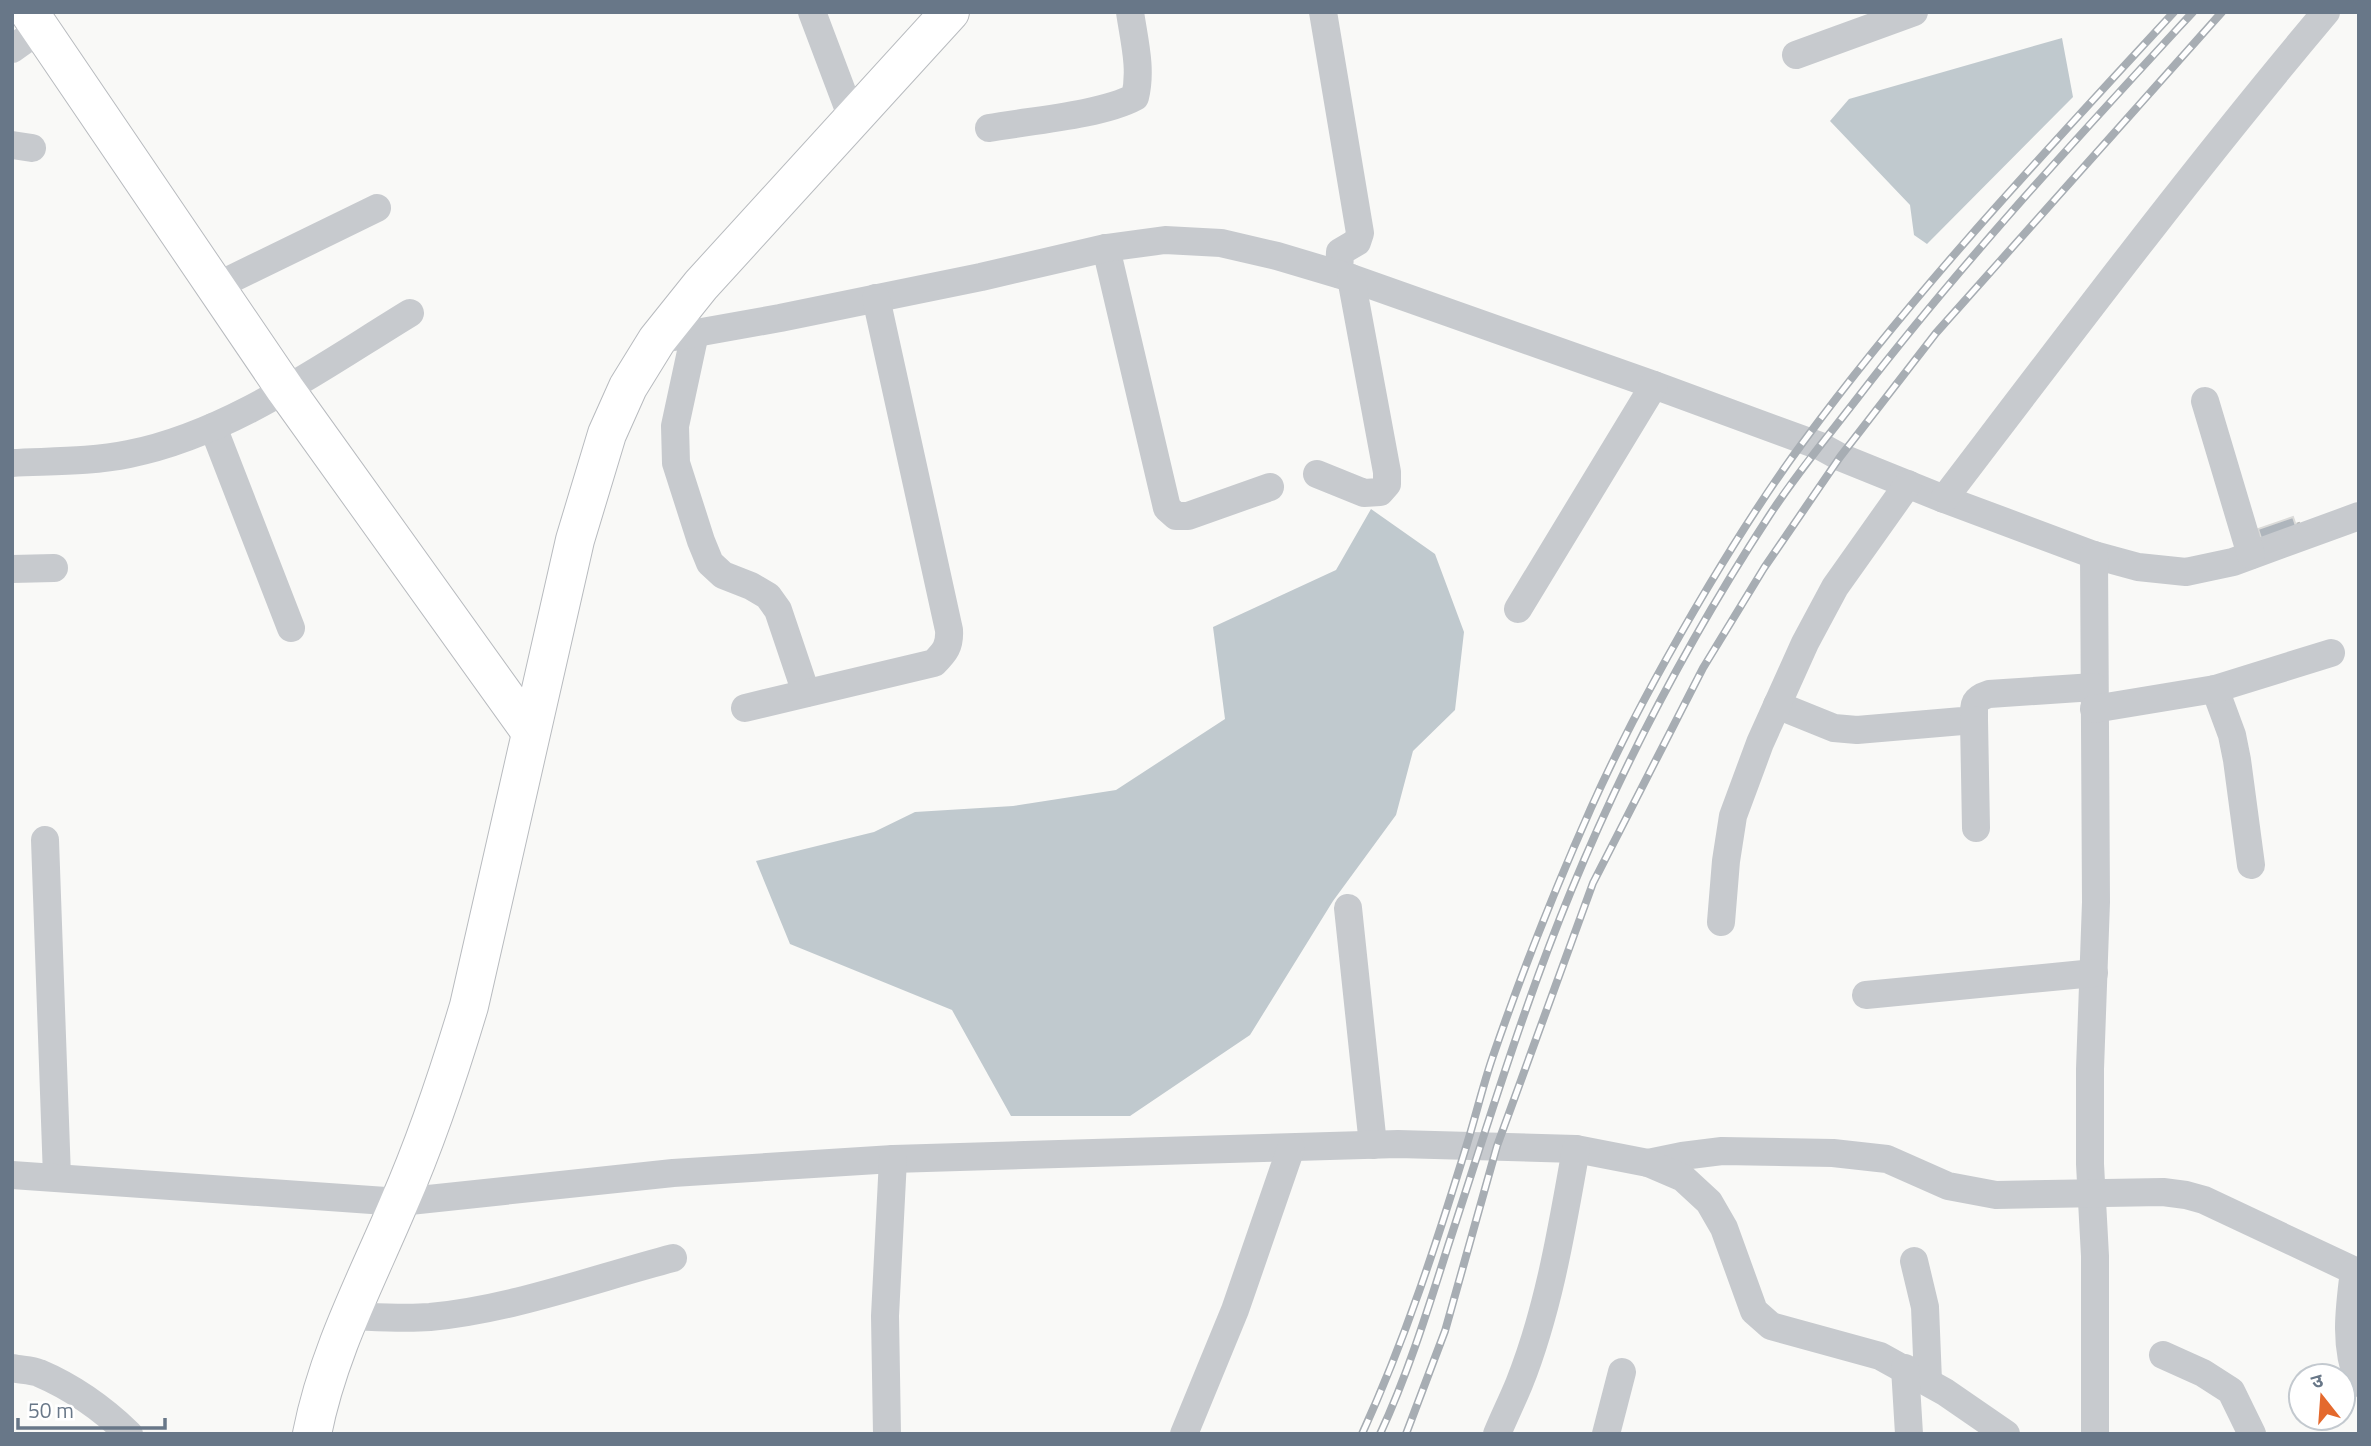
<svg xmlns="http://www.w3.org/2000/svg" width="2371" height="1446" viewBox="0 0 2371 1446" font-family="'Titillium Web','Noto Sans Devanagari',sans-serif">
  <defs>
    <filter id="shadow"><feDropShadow dx="6" dy="6" stdDeviation="0" flood-color="#0004"/></filter>
  </defs>
  <rect width="100%" height="100%" fill="#f9f9f7"/>
  <g fill="#c0c9ce">
    <path d="M2062 38 2073 97 1927 244 1914 235 1910 205 1830 121 1849 99Z"/>
    <path d="M1371 509 1435 554 1464 632 1455 710 1413 751 1396 815 1333 901 1250 1035 1130 1116H1011L952 1010 790 944 756 861 874 832 915 812 1013 806 1116 790 1225 719 1213 627 1336 570Z"/>
  </g>
  <path fill="#aeb5bc" stroke="#dbdbd9" stroke-width="2" filter="url(#shadow)" d="M2293 517 2298 532 2263 544 2258 529Z"/>
  <g fill="none" stroke-linecap="round" stroke-linejoin="round">
    <g stroke="#b8bbbf" stroke-width="40">
      <g id="highway">
        <path d="M29 12 285 389 530 731"/>
        <path d="M312 1434C328 1352 367 1279 399 1203 427 1139 449 1073 469 1006L575 540 607 434 628 387 657 340 701 285 950 12"/>
      </g>
    </g>
    <g stroke="#c7cace" stroke-width="28">
      <path d="M812 12 852 118"/>
      <path d="M1323 12 1360 233 1357 242 1340 252 1339 274"/>
      <path d="M12 49 40 29"/>
      <path d="M1796 55 1914 12"/>
      <path d="M989 128C1028 121 1102 115 1135 97 1142 69 1134 40 1130 12"/>
      <path d="M12 145 32 148"/>
      <path d="M1106 248 1167 508 1176 516H1188L1270 487"/>
      <path d="M215 287 377 208"/>
      <path d="M695 333 675 426 676 463 701 541 710 563 723 575 751 586 768 596 778 610 806 693"/>
      <path d="M657 340 780 318 981 277 1106 248 1165 240 1221 243 1277 256 1351 278 1654 385 1820 446 1840 457 1944 499 2094 555 2138 567 2186 572 2233 562 2359 516"/>
      <path d="M2205 401 2251 555"/>
      <path d="M213 427 291 628"/>
      <path d="M12 463C51 461 91 462 129 454 230 434 323 366 410 313"/>
      <path d="M1317 474 1364 493 1380 492 1387 484V472L1351 278"/>
      <path d="M1944 499C2069 335 2193 170 2326 12"/>
      <path d="M2094 555 2096 902 2090 1069V1164L2095 1256V1434"/>
      <path d="M12 569 54 568"/>
      <path d="M1518 609 1654 385"/>
      <path d="M2215 689 2232 735 2237 760 2251 865"/>
      <path d="M1777 705 1834 728 1857 730 1974 720C1974 704 1973 699 1989 694L2094 687"/>
      <path d="M745 708 934 663C945 652 950 646 949 630L876 298"/>
      <path d="M2094 709 2215 689 2331 653"/>
      <path d="M1974 720 1976 828"/>
      <path d="M45 840 57 1177"/>
      <path d="M1348 908 1373 1145"/>
      <path d="M1721 922 1726 861 1733 816 1760 743 1805 643 1835 587 1908 484"/>
      <path d="M1866 995 2094 973"/>
      <path d="M1648 1163 1682 1156 1722 1151 1833 1153 1887 1159 1948 1186 1996 1195 2163 1192 2186 1195 2204 1200 2359 1273"/>
      <path d="M12 1175 400 1202 673 1173 893 1159 1398 1144 1576 1149 1648 1163 1683 1178 1709 1202 1724 1228 1754 1311 1771 1326 1880 1356 1945 1392 2006 1434"/>
      <path d="M1914 1261 1925 1307 1928 1381"/>
      <path d="M2354 1271C2349 1310 2344 1346 2359 1383"/>
      <path d="M350 1316C377 1317 403 1319 430 1317 513 1309 593 1279 673 1258"/>
      <path d="M2163 1355 2203 1373 2231 1391 2252 1434"/>
      <path d="M12 1368C21 1370 31 1370 39 1373 72 1387 104 1410 129 1434"/>
      <path d="M1905 1368 1909 1434"/>
      <path d="M887 1434 885 1316 893 1159"/>
      <path d="M1184 1434 1235 1310 1291 1148"/>
      <path d="M1497 1434C1504 1417 1512 1401 1519 1384 1549 1309 1562 1228 1576 1149"/>
      <path d="M1606 1434 1622 1372"/>
    </g>
    <use href="#highway" stroke="#fff" stroke-width="38"/>
    <g stroke="#a7adb3" stroke-width="8">
      <g id="rail">
        <path d="M1362 1434C1405 1340 1437 1242 1467 1144 1476 1115 1483 1085 1493 1056 1522 972 1555 889 1591 808 1625 732 1665 659 1708 587 1738 537 1769 488 1804 441 1916 289 2046 151 2174 12"/>
        <path d="M1380 1434C1408 1374 1428 1309 1448 1246 1487 1127 1523 1007 1571 891 1625 760 1692 634 1769 516 1796 474 1829 435 1859 396 1963 261 2078 137 2193 12"/>
        <path d="M1406 1434 1445 1331 1497 1146 1593 883 1703 668 1764 568 1840 457 1936 333 2222 12"/>
      </g>
    </g>
    <use href="#rail" stroke="#fff" stroke-width="5" stroke-dasharray="16" stroke-linecap="butt"/>
  </g>
  <rect width="2371" height="1446" fill="none" stroke="#687788" stroke-width="28"/>
  <g transform="translate(2322 1397) rotate(343)"><circle r="33" fill="#ffffff" stroke="#c3c9cf" stroke-width="2"/>
  <path d="M0-5L12 26L0 18L-12 26Z" fill="#e4692d"/>
  <text y="-10" font-size="19" font-weight="bold" text-anchor="middle" fill="#687788">उ</text>
  </g>
  <path d="M18 1418v10h147v-10" fill="none" stroke="#687788" stroke-width="3.5"/>
  <text x="28" y="1418" font-size="21" fill="#687788" stroke="#ffffff" stroke-width="5" paint-order="stroke">50 m</text>
</svg>
